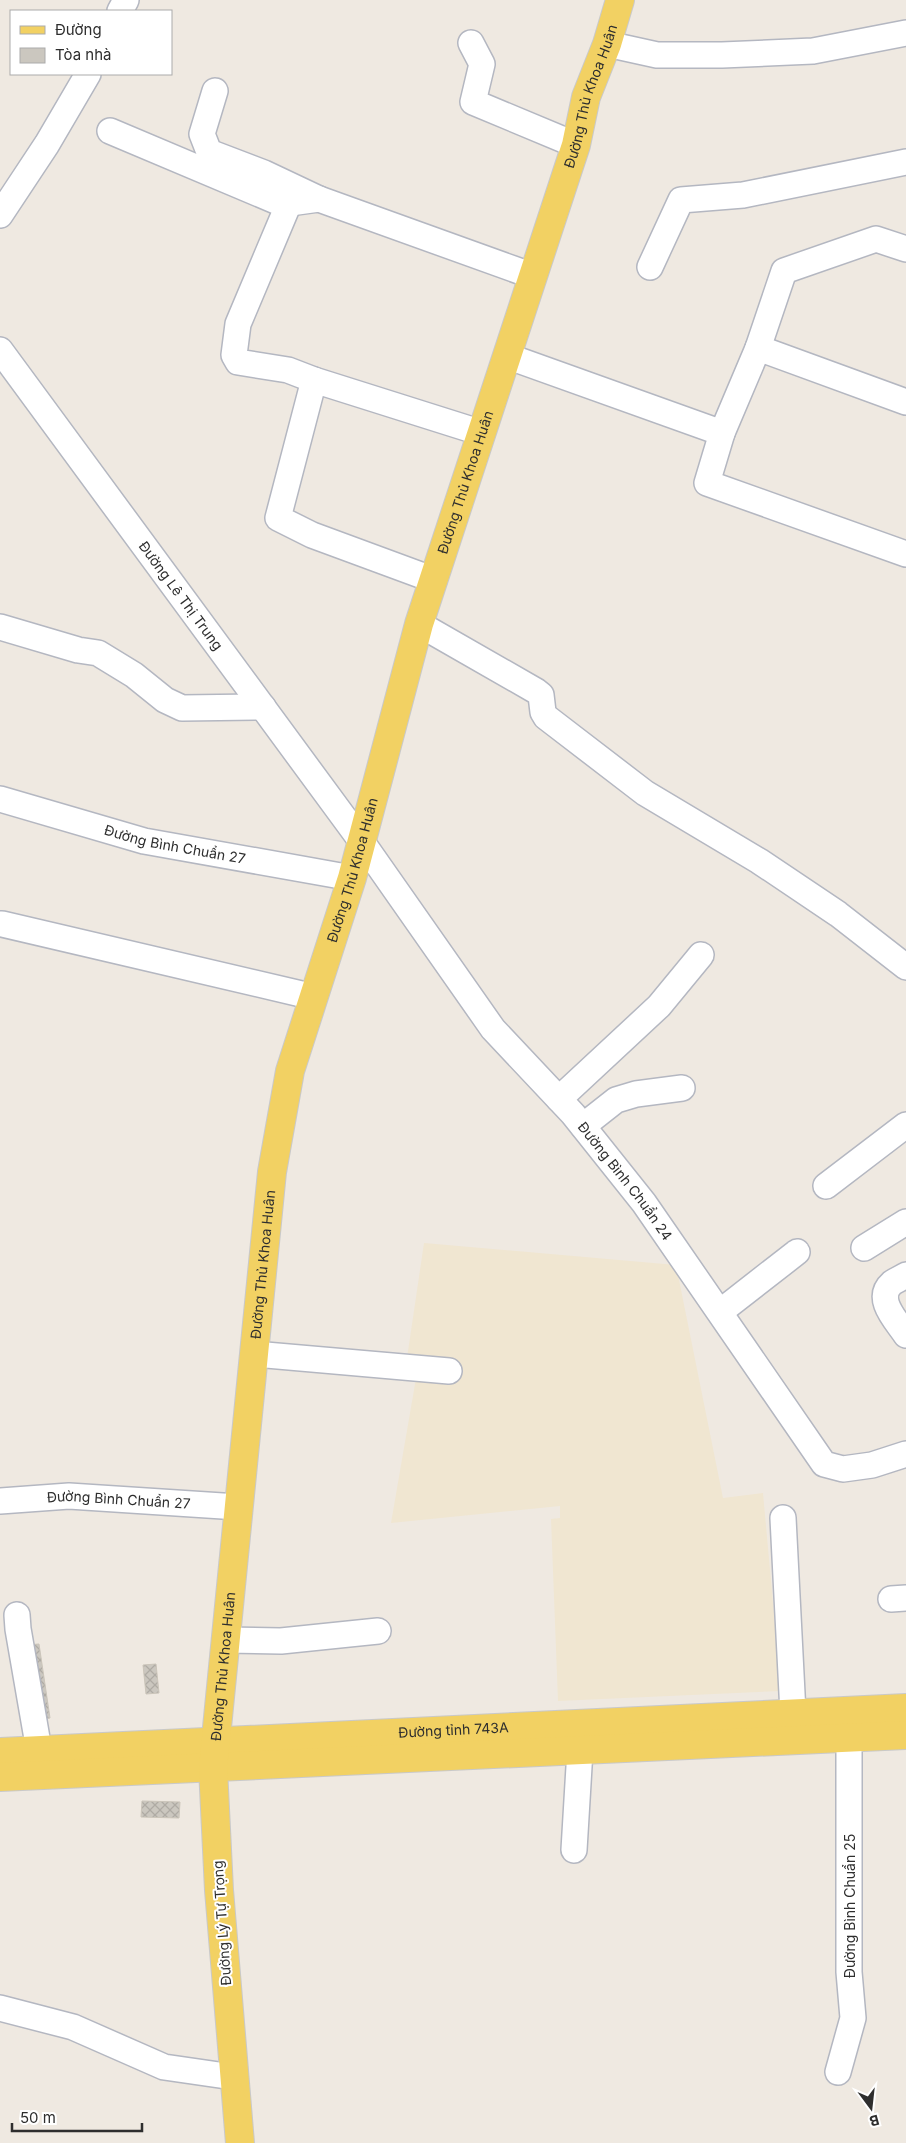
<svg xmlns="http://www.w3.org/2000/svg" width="906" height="2143" viewBox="0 0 906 2143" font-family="Inter,sans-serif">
  <defs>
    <pattern id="building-cross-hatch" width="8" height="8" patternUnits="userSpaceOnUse" patternTransform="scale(1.25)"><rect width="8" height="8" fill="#cbc7bf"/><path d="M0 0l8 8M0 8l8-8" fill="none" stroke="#afaba4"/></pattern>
  </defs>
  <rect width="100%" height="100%" fill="#efe9e1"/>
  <path fill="#f0e6d1" d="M424 1243 676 1265 723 1498 763 1493 781 1691 558 1701 551 1519 560 1518V1506L391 1523 419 1361 407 1358Z"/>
  <g fill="url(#building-cross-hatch)" stroke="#cbc5ba">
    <path d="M39 1644 50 1718 38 1720 27 1645Z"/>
    <path d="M156 1664 159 1693 146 1694 143 1665Z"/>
    <path d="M142 1801 180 1802 179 1818 141 1817Z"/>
  </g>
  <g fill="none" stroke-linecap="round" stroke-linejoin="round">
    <g stroke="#b4b7c1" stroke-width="28">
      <g id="minor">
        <path d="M120 11 126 0"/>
        <path d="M471 43 482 64 473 102 576 145"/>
        <path d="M607 44 657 55H722L813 51 906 33"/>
        <path d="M215 91 202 134 209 152 264 173 319 199"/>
        <path d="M110 131 283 204 319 199 533 276"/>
        <path d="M289 203 238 324 234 355 238 362 288 370 314 380"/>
        <path d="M0 215 47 144 88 74"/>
        <path d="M906 249 876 239 784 271 758 348 722 433 707 483 906 554"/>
        <path d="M650 267 681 200 743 195 906 162"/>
        <path d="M758 348 906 402"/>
        <path id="s1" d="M0 350 362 842 493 1029 573 1114 644 1203 824 1464 843 1469 872 1465 906 1454"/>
        <path d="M507 356 722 433"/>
        <path d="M434 580 312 535 278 518 314 380 482 433"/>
        <path d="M419 624 536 691 541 695 543 712 546 717 645 793 759 861 838 914 906 967"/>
        <path d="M0 627 78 650 98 653 134 675 165 700 182 708 263 707"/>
        <path id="s2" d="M0 799 144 841 352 878"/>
        <path d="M2 924 314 997"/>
        <path d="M559 1099 659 1006 701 955"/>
        <path d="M583 1126 616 1100 636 1094 682 1088"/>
        <path d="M826 1186 906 1125"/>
        <path d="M864 1248 906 1222"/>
        <path d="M906 1275C902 1278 896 1280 892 1283 874 1299 897 1321 906 1335"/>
        <path d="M720 1312 797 1252"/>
        <path d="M254 1354 449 1371"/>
        <path id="s3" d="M0 1501 69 1496 238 1507"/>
        <path d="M783 1518 793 1713"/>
        <path d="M891 1599 906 1598"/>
        <path d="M17 1615 18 1629 39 1750"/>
        <path d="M225 1640 281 1641 378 1631"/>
        <path d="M574 1850 580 1750"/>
        <path d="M0 2008 73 2027 164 2067 233 2077"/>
        <path d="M838 2072 853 2018 849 1972V1737"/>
      </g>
    </g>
    <g stroke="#c9c9c9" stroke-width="30">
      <g id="major">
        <path id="s4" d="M0 1752 906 1708"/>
        <path d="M0 1777 906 1735"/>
        <path id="s5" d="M240 2143 219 1890 213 1768 272 1172 290 1071 352 878 419 624 576 145 586 97 607 44 620 0"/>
      </g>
    </g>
    <use href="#minor" stroke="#fff" stroke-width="25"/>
    <use href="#major" stroke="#f2d163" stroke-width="28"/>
  </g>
  <g text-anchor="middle" stroke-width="4" stroke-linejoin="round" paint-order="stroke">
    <g font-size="14" fill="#2e2e2e" stroke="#fff">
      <text dy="5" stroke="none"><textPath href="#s5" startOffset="2098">Đường Thủ Khoa Huân</textPath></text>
      <text dy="5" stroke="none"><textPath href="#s5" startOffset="1692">Đường Thủ Khoa Huân</textPath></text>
      <text dy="5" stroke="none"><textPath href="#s1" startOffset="305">Đường Lê Thị Trung</textPath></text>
      <text dy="5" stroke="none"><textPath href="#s2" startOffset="181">Đường Bình Chuẩn 27</textPath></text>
      <text dy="5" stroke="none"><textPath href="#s5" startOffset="1288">Đường Thủ Khoa Huân</textPath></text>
      <text dy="5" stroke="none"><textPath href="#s1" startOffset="1041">Đường Bình Chuẩn 24</textPath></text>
      <text dy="5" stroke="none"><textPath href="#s5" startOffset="882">Đường Thủ Khoa Huân</textPath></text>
      <text dy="5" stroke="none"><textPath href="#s3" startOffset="119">Đường Bình Chuẩn 27</textPath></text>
      <text dy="5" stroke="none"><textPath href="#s5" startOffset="478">Đường Thủ Khoa Huân</textPath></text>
      <text dy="5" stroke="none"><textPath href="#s4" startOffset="454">Đường tỉnh 743A</textPath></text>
      <text transform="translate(850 1906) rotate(-90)" y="5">Đường Bình Chuẩn 25</text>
      <text transform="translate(222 1923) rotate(-94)" y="5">Đường Lý Tự Trọng</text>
    </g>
  </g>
  <rect x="10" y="10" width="162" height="65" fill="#ffffff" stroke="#ababab"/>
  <rect x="20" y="26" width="25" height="8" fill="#f2d163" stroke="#ababab"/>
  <text x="55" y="35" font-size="15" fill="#2e2e2e">Đường</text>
  <rect x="20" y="48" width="25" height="15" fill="#cbc7bf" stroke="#ababab"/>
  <text x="55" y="60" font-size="15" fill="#2e2e2e">Tòa nhà</text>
  <g transform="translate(871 2108) rotate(165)" stroke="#ffffff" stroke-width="4" paint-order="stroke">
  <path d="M0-4L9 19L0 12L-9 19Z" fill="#2e2e2e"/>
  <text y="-8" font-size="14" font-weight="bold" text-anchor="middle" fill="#2e2e2e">B</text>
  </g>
  <path d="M12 2123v8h130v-8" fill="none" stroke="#2e2e2e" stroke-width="2.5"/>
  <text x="20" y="2123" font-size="15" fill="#2e2e2e" stroke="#ffffff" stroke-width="4" paint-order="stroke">50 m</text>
</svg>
